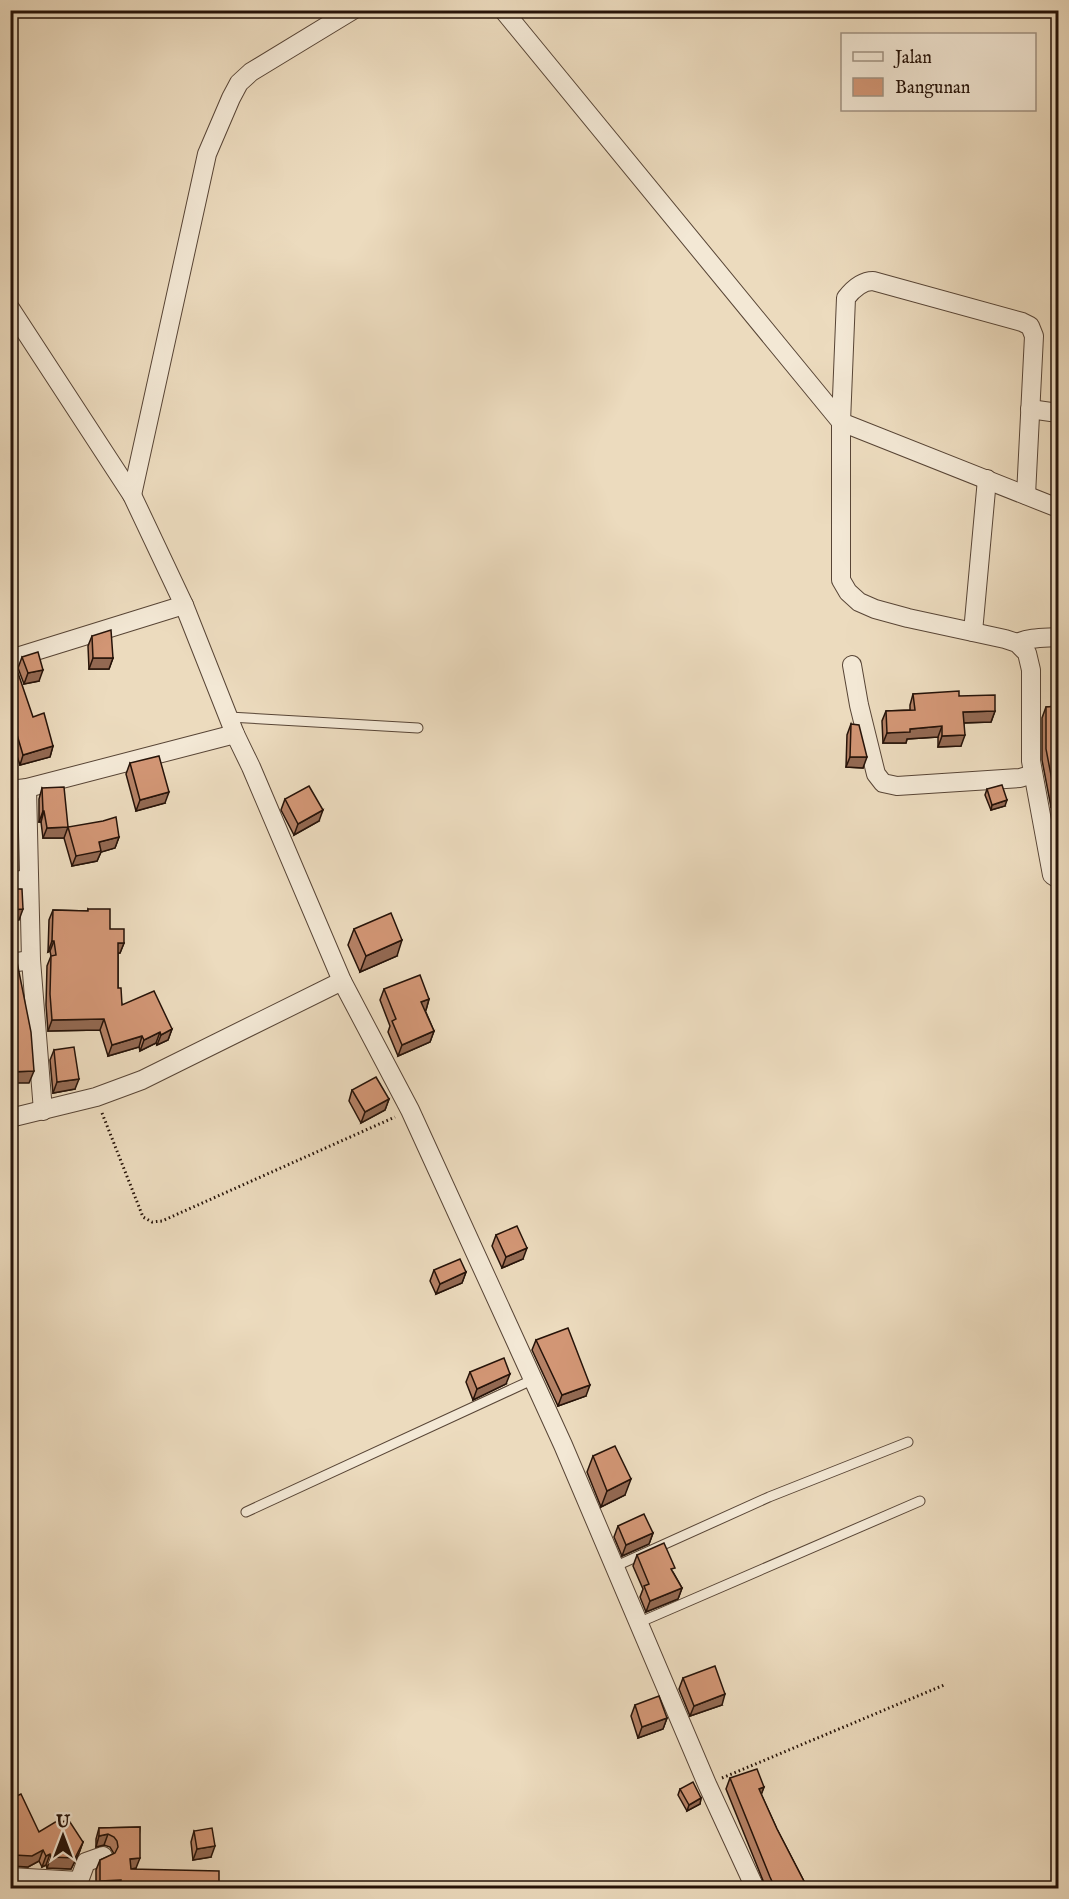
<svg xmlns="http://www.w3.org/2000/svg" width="1069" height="1899" viewBox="0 0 1069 1899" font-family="'IM FELL English',serif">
  <rect width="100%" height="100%" fill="#ecdbbe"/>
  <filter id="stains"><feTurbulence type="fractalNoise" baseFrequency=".00333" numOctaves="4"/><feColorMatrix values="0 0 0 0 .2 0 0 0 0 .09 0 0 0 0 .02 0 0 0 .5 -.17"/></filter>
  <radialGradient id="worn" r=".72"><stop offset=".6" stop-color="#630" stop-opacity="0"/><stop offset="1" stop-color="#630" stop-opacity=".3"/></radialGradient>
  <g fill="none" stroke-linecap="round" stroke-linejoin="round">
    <g stroke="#584536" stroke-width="11">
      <g id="lane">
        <path d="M229 717 418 728"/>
        <path d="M246 1512 532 1380"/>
        <path d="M614 1567 769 1497 908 1442"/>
        <path d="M638 1623 920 1501"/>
      </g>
    </g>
    <g stroke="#584536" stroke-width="20">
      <g id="street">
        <path d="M503 10 841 422 1058 508"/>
        <path d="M10 308 132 495 184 605 235 734 251 767 342 981 410 1110 563 1445 707 1784 755 1888"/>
        <path d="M1030 409 1058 413"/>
        <path d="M132 495 207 154 231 98 239 83 251 72 353 10"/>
        <path d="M1026 495 1034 336 1030 326 1022 322 873 281C862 281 853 289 846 298L841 422V580L848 592 859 602 875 609 908 618 1005 639 1017 643 1027 653 1031 670V761L1052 875 1058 879"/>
        <path d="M973 632 987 479"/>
        <path d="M1017 643C1030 637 1044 638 1058 637"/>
        <path d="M10 659 184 605"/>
        <path d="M852 665 859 705 876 774 883 783 897 786 1020 778 1033 774"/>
        <path d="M27 788 31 960 43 1111"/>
        <path d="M10 790 27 788 235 734"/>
        <path d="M10 883 29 878"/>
        <path d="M10 963 31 960"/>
        <path d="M10 1118 96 1097 142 1080 342 981"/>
        <path d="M10 1877 79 1881"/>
        <path d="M78 1888 79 1881 86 1862 103 1856"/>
      </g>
    </g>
    <g stroke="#261309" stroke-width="3" stroke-dasharray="1.5 3" stroke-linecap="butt">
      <path d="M102 1113 143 1217 152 1222 162 1221 395 1117"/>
      <path d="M722 1778 944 1685"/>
    </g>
    <use href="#lane" stroke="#f3e8d5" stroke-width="9"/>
    <use href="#street" stroke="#f3e8d5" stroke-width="18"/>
  </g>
  <g fill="#b58165" stroke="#261309" stroke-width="1.5">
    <path d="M92 636 113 658 109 669H89L88 646Z"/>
    <path d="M22 657 39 681 24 684 18 668Z"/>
    <path d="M10 673 33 717 53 746 50 757 20 765 10 735Z"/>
    <path d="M913 694 959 696 995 711 991 722 964 723 961 746 938 747V737L907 739 906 743H883L882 721 886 711 910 710V705Z"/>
    <path d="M1059 706V843H1058L1053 819V807H1051L1042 760V718L1046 707Z"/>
    <path d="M851 724 863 768 846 767 847 735Z"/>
    <path d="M130 763 165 803 136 811 126 774Z"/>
    <path d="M42 788 68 827 119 837 115 848 101 852 97 861 72 866 64 838H43L41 822H39V799Z"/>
    <path d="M987 789 1005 806 991 810 985 795Z"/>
    <path d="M285 799 319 821 294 835 281 810Z"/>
    <path d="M88 909 124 943 120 953H118V988L122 1005 172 1029 168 1040 157 1045 156 1043 140 1051 139 1047 108 1056 100 1030 48 1031 46 1005 47 966 51 956 50 951 48 952 49 920 53 910 88 911Z"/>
    <path d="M354 929 397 956 360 972 348 945Z"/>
    <path d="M384 989 429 999 426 1010H425L434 1031 430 1042 398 1056 388 1032 390 1026 380 1000Z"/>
    <path d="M54 1050 75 1089 53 1093 50 1060Z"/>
    <path d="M352 1090 389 1099 385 1110 361 1123 349 1101Z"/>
    <path d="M496 1235 523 1259 502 1268 492 1246Z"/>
    <path d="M434 1270 466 1272 462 1283 436 1294 430 1281Z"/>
    <path d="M536 1340 586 1396 558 1406 532 1350Z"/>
    <path d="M470 1372 506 1384 473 1400 466 1382Z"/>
    <path d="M593 1456 625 1495 601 1507 587 1472Z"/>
    <path d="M618 1526 653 1533 649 1544 622 1556 614 1537Z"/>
    <path d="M637 1555 673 1572 682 1588 678 1599 646 1612 640 1597 643 1589 633 1566Z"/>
    <path d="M683 1678 722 1705 690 1716 679 1689Z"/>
    <path d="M635 1705 667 1718 663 1729 638 1738 631 1716Z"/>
    <path d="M730 1778 764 1787 761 1794 777 1829 806 1885 813 1888H766L726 1789Z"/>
    <path d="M680 1789 701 1798 700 1804 687 1811 678 1795Z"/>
    <path d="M10 1799 39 1832 59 1824 83 1842 79 1853 71 1869 47 1868 46 1865 42 1867 39 1861 28 1867 10 1866Z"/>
    <path d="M140 1827 136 1868 131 1869 219 1888H96V1870L100 1860 114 1854 113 1852 110 1847 104 1845 96 1847V1839L99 1828Z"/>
    <path d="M194 1831 211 1857 193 1860 191 1842Z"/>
  </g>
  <g fill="#936952" stroke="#261309" stroke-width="1.5">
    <path d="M93 658H113L109 669H89Z"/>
    <path d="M43 670 39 681 24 684 28 673Z"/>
    <path d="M995 711 991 722 960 723 963 712Z"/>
    <path d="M942 726 938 737 907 739 906 743H883L887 733 910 729Z"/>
    <path d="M965 735 961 746 938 747 942 736Z"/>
    <path d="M53 746 50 757 20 765 23 755Z"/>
    <path d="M850 757H867L863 768 846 767Z"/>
    <path d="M169 792 165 803 136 811 140 800Z"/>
    <path d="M1055 796H1057L1053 807H1051Z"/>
    <path d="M1007 800 1005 806 991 810 992 805Z"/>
    <path d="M323 810 319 821 294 835 298 824Z"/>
    <path d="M43 811H44L41 822H39Z"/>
    <path d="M68 827 64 838H43L47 828Z"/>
    <path d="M119 837 115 848 101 852 97 861 72 866 76 856 99 842Z"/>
    <path d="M23 909 19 920 10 921V910Z"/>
    <path d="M402 940 397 956 360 972 366 956Z"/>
    <path d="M52 941H54L50 951 48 952Z"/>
    <path d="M118 943H124L120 953H114Z"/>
    <path d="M429 999 426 1010 417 1013 421 1002Z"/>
    <path d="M104 1019 100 1030 48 1031 52 1020Z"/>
    <path d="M172 1029 168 1040 157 1045 161 1035Z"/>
    <path d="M434 1031 430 1042 398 1056 402 1045Z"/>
    <path d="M160 1032 156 1043 140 1051 144 1040Z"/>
    <path d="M142 1036 139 1047 108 1056 112 1045Z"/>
    <path d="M34 1071 29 1083H10V1072Z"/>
    <path d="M79 1079 75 1089 53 1093 57 1082Z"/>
    <path d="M389 1099 385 1110 361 1123 365 1112Z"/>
    <path d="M527 1248 523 1259 502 1268 506 1257Z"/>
    <path d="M466 1272 462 1283 436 1294 440 1284Z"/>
    <path d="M510 1374 506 1384 473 1400 477 1389Z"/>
    <path d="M590 1385 586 1396 558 1406 562 1395Z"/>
    <path d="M631 1479 625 1495 601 1507 607 1491Z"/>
    <path d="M653 1533 649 1544 622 1556 626 1545Z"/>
    <path d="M682 1588 678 1599 646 1612 650 1601Z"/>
    <path d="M725 1694 722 1705 690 1716 694 1706Z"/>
    <path d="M667 1718 663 1729 638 1738 642 1727Z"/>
    <path d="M764 1787 760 1798 759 1789Z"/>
    <path d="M701 1798 700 1804 687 1811 689 1805Z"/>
    <path d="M108 1834 104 1845 96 1847 99 1836Z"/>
    <path d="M83 1842 79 1853 71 1869 47 1868 51 1857Z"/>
    <path d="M215 1846 211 1857 193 1860 197 1849Z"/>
    <path d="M43 1850 39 1861 28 1867 10 1866 14 1855Z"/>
    <path d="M50 1854 46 1865 42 1867 46 1856Z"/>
    <path d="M140 1858 136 1868 127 1870 130 1859Z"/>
    <path d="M121 1880 118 1888H97L100 1881Z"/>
  </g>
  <g fill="#d29675" stroke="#261309" stroke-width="1.5">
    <path d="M111 630 113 658H93L92 636Z"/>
    <path d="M38 652 43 670 28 673 22 657Z"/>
    <path d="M10 673H18L33 717 44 713 53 746 23 755 10 711Z"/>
    <path d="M959 691V696L995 695V711L963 712 965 735 942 736V726L910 729V732L887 733 886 711 915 710 913 694Z"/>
    <path d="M1059 706V816L1057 809V796H1055L1046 749V707Z"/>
    <path d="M851 724 859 725 867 757H850Z"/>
    <path d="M159 756 169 792 140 800 130 763Z"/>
    <path d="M1002 785 1007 800 992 805 987 789Z"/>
    <path d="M309 786 323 810 298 824 285 799Z"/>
    <path d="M64 787 68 827 47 828 44 811H43L42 788Z"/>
    <path d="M116 817 119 837 99 842 101 851 76 856 68 827 103 821Z"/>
    <path d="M10 889H22L23 909 10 910Z"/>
    <path d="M88 909H110V929H124V943H118V988H121L122 1005 154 991 172 1029 161 1035 160 1032 144 1040 142 1036 112 1045 104 1019 52 1020 50 994 51 956 56 955 54 941H52L53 910 88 911Z"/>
    <path d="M391 913 402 940 366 956 354 929Z"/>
    <path d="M17 962 31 1032 34 1071 10 1072V963Z"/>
    <path d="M420 975 429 999 421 1002 434 1031 402 1045 392 1021 396 1019 384 989Z"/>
    <path d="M74 1047 79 1079 57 1082 54 1050Z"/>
    <path d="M376 1077 389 1099 365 1112 352 1090Z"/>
    <path d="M517 1226 527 1248 506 1257 496 1235Z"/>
    <path d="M460 1259 466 1272 440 1284 434 1270Z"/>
    <path d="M568 1328 590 1385 562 1395 536 1340Z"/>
    <path d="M504 1358 510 1374 477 1389 470 1372Z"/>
    <path d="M615 1446 631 1479 607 1491 593 1456Z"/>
    <path d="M644 1514 653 1533 626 1545 618 1526Z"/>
    <path d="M664 1543 675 1568 671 1569 682 1588 650 1601 644 1586 649 1584 637 1555Z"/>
    <path d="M715 1666 725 1694 694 1706 683 1678Z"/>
    <path d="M659 1696 667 1718 642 1727 635 1705Z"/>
    <path d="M757 1769 764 1787 759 1789 777 1829 806 1885 812 1883 813 1888H782L781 1885 775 1888 770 1877 730 1778Z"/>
    <path d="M693 1782 701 1798 689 1805 680 1789Z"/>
    <path d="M21 1794 39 1832 57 1821 59 1824 68 1819 83 1842 75 1858 51 1857 50 1854 46 1856 43 1850 32 1856 14 1855 10 1849V1799Z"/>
    <path d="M140 1827V1858L130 1859 131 1869 219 1871V1888H121V1880L100 1881V1860L115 1853 118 1847 117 1841 114 1837 108 1834 99 1836V1828Z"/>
    <path d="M212 1828 215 1846 197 1849 194 1831Z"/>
  </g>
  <rect width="1069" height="1899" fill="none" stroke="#ecdbbe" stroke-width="36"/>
  <rect x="12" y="12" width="1045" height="1875" fill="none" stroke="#261309" stroke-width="3"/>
  <rect x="18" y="18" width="1033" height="1863" fill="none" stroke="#261309" stroke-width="1.5"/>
  <rect x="841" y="33" width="195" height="78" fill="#f3e8d5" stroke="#a19383" stroke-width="1.5"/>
  <rect x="853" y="52" width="30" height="9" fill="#f3e8d5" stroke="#a19383" stroke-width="1.5"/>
  <text x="895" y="63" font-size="18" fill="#261309">Jalan</text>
  <rect x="853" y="78" width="30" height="18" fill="#d29675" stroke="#a19383" stroke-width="1.5"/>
  <text x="895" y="93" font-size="18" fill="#261309">Bangunan</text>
  <g transform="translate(63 1836)" stroke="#f3e8d5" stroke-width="4.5" paint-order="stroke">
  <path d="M0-4.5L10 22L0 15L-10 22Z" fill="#261309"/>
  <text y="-9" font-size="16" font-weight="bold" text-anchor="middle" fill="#261309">U</text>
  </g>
  <rect width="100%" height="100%" filter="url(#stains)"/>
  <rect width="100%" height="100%" fill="url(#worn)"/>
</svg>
